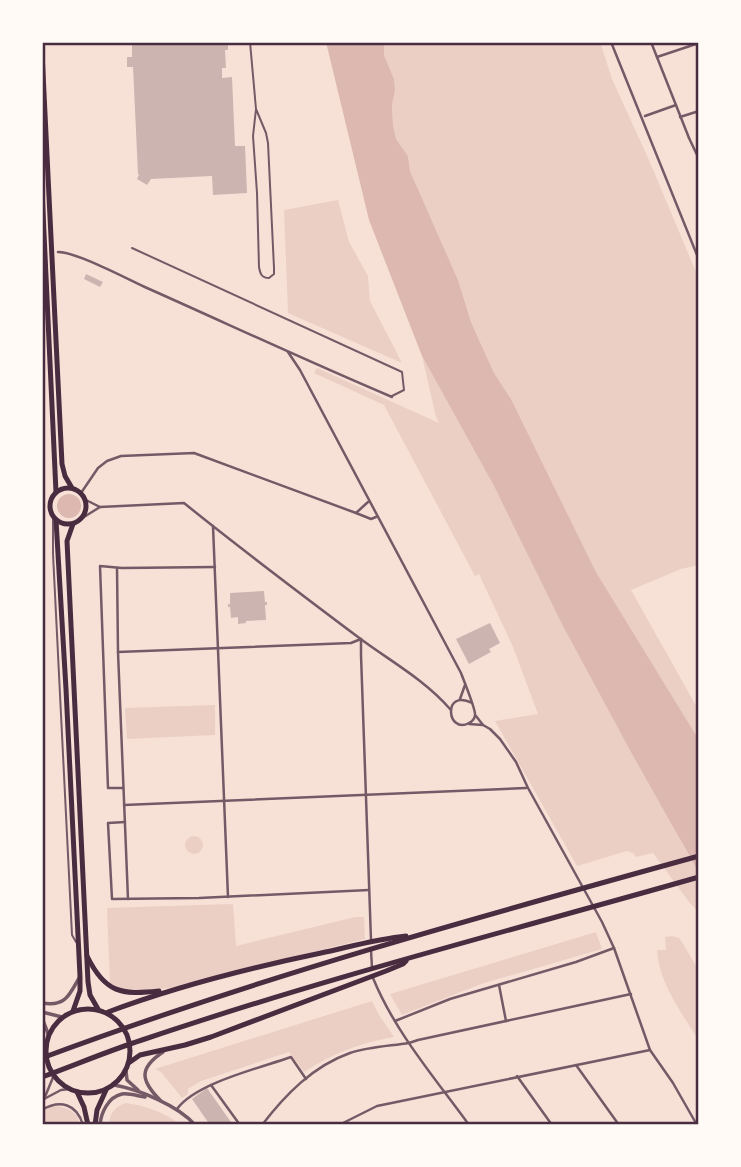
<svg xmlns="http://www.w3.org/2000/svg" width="741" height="1167" viewBox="0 0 741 1167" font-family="Montserrat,sans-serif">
  <rect width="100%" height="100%" fill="#f7e1d7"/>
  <g fill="#ebcfc5">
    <path d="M384 42H600L612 79 649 160 699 279V565L681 569 631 590 699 711V740L596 572 511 399 494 373 471 322 458 280 410 171 408 156 396 139 393 125 392 105 395 90 394 79 384 55Z"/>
    <path d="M338 200 349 242 368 276 370 301 402 363 288 313 284 210Z"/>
    <path d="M422 356 494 486 686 851 699 873V913L689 902 653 853 636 857 633 853 627 851 577 866 495 721 538 714 513 647 479 574 475 576 384 405 314 373 317 368 439 423 436 417Z"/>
    <path d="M215 705V735L127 739 125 708Z"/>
    <circle cx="194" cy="845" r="9"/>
    <path d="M233 904 236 946 355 917H364L365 939 169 988C150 990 127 995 110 984L107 908Z"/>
    <path d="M596 932 602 949 481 984 402 1015 390 994Z"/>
    <path d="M672 936 679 938 682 942 699 971V1041C682 1013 659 984 657 950H666L665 937Z"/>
    <path d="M372 1001 379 1015 394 1037C357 1044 336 1052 304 1072L289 1052 201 1081 188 1089V1094L182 1098 161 1072 155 1069Z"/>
    <path d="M125 1103C144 1105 166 1113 181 1125H109C109 1114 115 1107 125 1103Z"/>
    <path d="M57 1106C68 1108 78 1112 80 1125H42V1112L51 1107Z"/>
  </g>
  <g fill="#dcb8b0">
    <path d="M326 42H384V55L394 79 395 90 392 105 393 125 396 139 408 156 410 171 458 280 471 322 494 373 511 399 596 572 699 740V873L631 752 563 626 494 486 422 356 369 220Z"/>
    <circle cx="69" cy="506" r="12"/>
  </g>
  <g fill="#ccb4b1">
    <path d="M132 42H228V50H225L226 68H222V78L232 77 235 146H245L247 193 213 195 212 176 151 179 147 185 137 179 139 175 138 174 133 67H127V57H132Z"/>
    <path d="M86 274 103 282 100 287 84 279Z"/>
    <path d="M264 591 265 602H267V605H265L266 620 246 621V623L238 624V617L231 618 230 607H228V604H230V593Z"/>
    <path d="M490 623 500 643 489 649 491 652 469 664 456 639Z"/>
    <path d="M207 1088 233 1125H210L192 1099Z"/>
  </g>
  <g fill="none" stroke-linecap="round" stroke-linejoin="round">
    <g stroke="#755966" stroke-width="2">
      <path d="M250 42 256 109 253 136 257 193 259 267C260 273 261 278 269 278L274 274V268L268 143 266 133 256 109"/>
      <path d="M132 248 402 372 404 390 392 396"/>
      <path d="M53 517V554L72 935 76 942"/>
    </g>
    <g stroke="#755966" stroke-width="2.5">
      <path d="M645 116 676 105"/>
      <path d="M689 138 698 157"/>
    </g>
    <g stroke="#755966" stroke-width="2.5">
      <path d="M611 42 699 260"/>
      <path d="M651 42 689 138"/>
      <path d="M657 57 699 43"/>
      <path d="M680 117 699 111"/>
      <path d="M698 158 699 161"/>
      <path d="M58 252C77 252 127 279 147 288 228 324 309 362 392 397"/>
      <path d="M288 352 300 370 461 673C464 681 476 710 475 715 475 718 472 722 469 723 447 735 442 688 472 703"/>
      <path d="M81 493 98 468 107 461 121 456 194 453 356 513 368 502"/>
      <path d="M86 500 100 507 184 503C242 550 302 595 362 640 392 662 426 681 450 709"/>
      <path d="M356 513 371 519 376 517"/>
      <path d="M84 517 100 507"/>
      <path d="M213 526 228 897"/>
      <path d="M117 568 118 652 128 899"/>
      <path d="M361 639V655L371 940"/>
      <path d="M118 652 351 643 361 639"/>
      <path d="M460 699 465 685"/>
      <path d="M476 716 483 725 490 729 500 739 516 762 528 788 602 922 614 948 650 1050 673 1083 697 1125"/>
      <path d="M469 724 483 725"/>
      <path d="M123 788H108L100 566 122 568 215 567"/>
      <path d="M124 805 526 788"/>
      <path d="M125 822 108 823 112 899 199 898 369 890"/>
      <path d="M371 950 372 968"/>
      <path d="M373 978C395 1032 435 1078 469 1125"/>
      <path d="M499 985 506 1021"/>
      <path d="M395 1021 450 999 576 962 614 948"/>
      <path d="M576 1065 619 1125"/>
      <path d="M517 1076 552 1125"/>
      <path d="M211 1085 240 1125"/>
      <path d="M44 1099 61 1090 70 1089"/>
      <path d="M42 1104 54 1075"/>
      <path d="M177 1109C196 1083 260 1068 291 1057L306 1079"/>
      <path d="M42 1110C60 1099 77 1104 83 1125"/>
      <path d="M262 1125C285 1095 313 1066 350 1053 368 1047 390 1046 409 1043L418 1040 631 994"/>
      <path d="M339 1125 377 1106 650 1050"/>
    </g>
    <g stroke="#755966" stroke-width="3.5">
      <path d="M42 1003C65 1007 69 996 79 978"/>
      <path d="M42 1012 62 1017"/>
      <path d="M42 1018 49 1036"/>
      <path d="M126 1071 127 1080 138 1090"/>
      <path d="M114 1085C138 1089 179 1106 195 1125"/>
      <path d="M160 1100C140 1080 139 1068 163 1052"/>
      <path d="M100 1125C101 1113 108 1097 122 1094 129 1093 138 1096 145 1097"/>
    </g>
    <g stroke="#4a2c40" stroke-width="5">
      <path d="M42 52 62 464 65 476 72 488"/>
      <path d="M42 190 56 492"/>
      <circle cx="68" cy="506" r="18"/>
      <path d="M56 520 66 689 80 976V991L73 1011"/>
      <path d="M73 524 67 541 88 982 90 995 98 1009"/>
      <circle cx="88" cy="1051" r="42"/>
      <path d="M77 1092 84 1107 88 1125"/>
      <path d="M95 1125 97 1110 106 1090"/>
    </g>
    <g stroke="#4a2c40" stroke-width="5">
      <path d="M87 956C105 993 121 995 159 991"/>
      <path d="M108 1012C177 986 249 968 321 953 349 947 377 939 406 936"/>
      <path d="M42 1058C257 978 478 917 699 856"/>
      <path d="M130 1062 140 1055 185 1045 211 1037 386 971 403 964 406 961"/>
      <path d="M42 1077C75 1065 108 1051 142 1040 325 978 513 930 699 877"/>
    </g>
  </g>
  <rect width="741" height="1167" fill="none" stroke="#fffaf5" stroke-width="88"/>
  <rect x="44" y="44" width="653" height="1079" fill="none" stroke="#4a2c40" stroke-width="2.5"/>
</svg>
